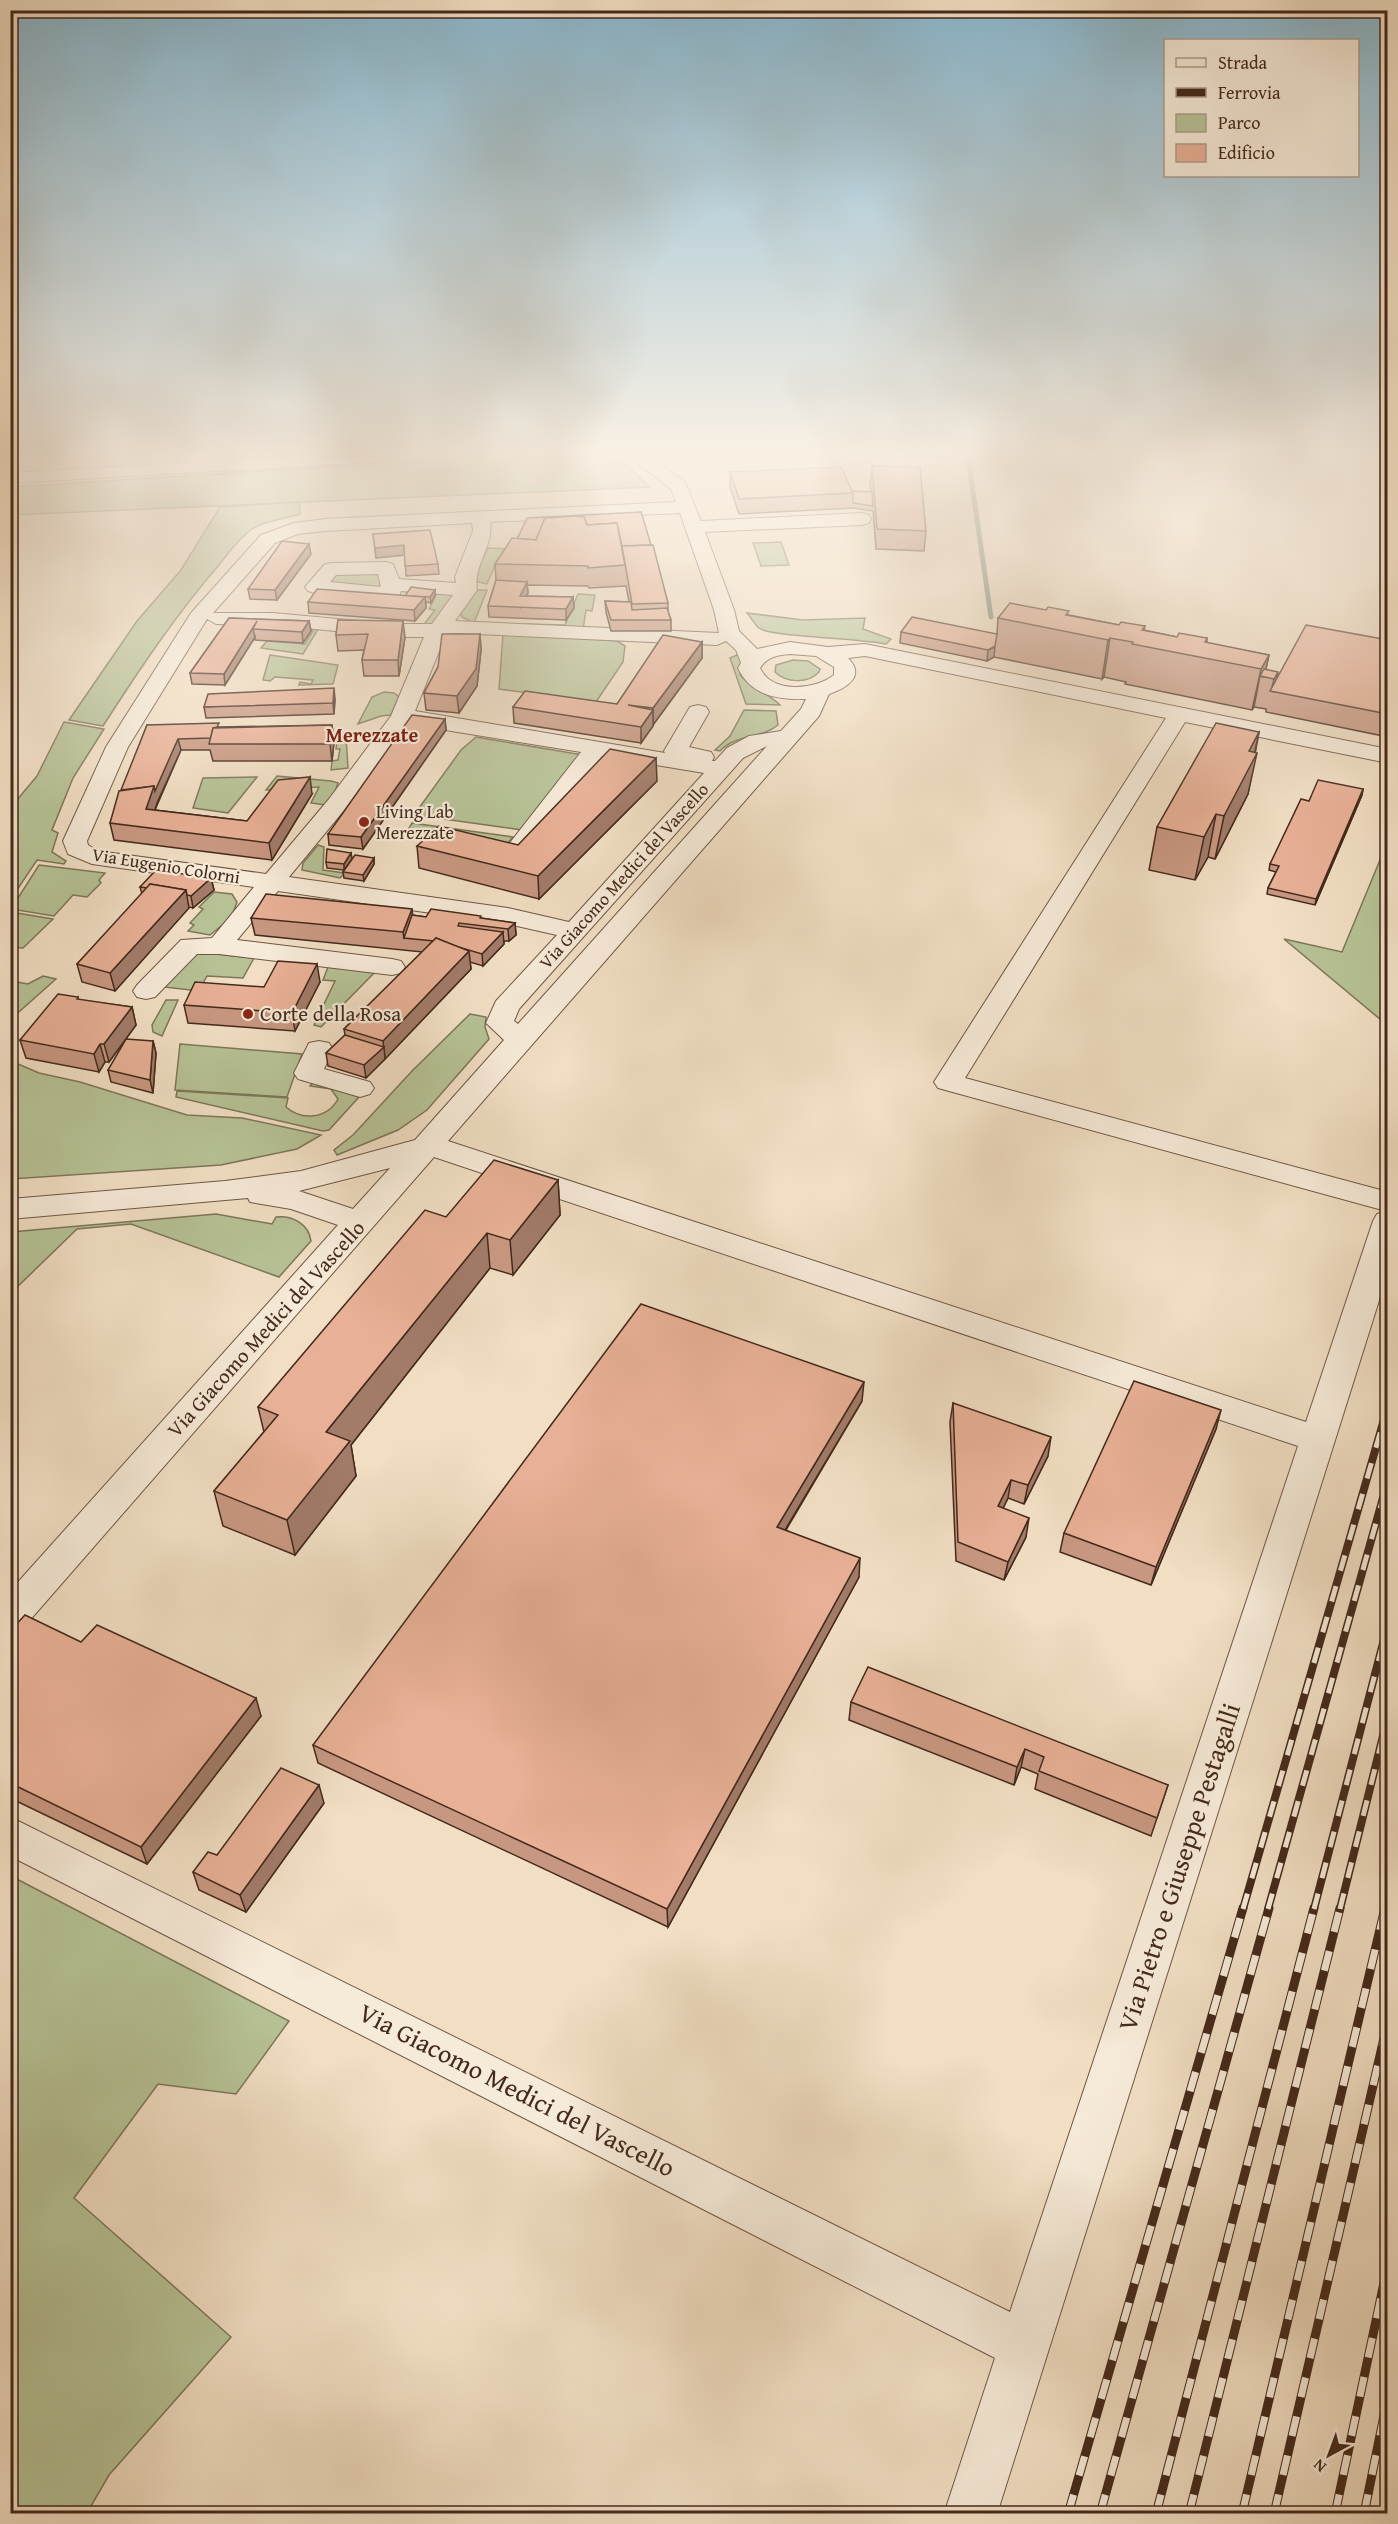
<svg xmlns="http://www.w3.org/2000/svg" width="1398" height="2524" viewBox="0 0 1398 2524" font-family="'Gentium Book Plus',serif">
  <rect width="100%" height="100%" fill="#f1dec3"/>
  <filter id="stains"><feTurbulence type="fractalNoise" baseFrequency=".00333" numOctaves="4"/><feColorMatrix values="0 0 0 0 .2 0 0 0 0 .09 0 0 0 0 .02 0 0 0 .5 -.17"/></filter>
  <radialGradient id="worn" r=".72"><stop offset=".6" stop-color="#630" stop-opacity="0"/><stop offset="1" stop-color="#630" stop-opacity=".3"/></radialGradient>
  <g fill="#b6c296" stroke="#7d7658" stroke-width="1.5">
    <path d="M480 457H598L628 466 649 487 11 515V487Z"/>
    <path d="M299 502 300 514C285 519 266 520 252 529 239 538 228 554 218 566 175 616 139 670 103 726L69 720 137 621 181 570 220 507Z"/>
    <path d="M781 542 789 565 761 566 753 543Z"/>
    <path d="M488 548 509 549 502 562 496 563 487 584 478 582 474 577Z"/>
    <path d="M380 569 384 590 326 585 331 571Z"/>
    <path d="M397 587 456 595 434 625 422 627 435 610 429 609 437 594 397 591Z"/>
    <path d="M477 590H487L474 623 462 617 461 613 472 592Z"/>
    <path d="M578 594 595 595 592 611 586 610 583 630 524 627 526 624 565 625Z"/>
    <path d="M747 613 803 620 865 618 863 629 891 639 886 644C862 638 770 637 759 628 754 624 751 617 747 613Z"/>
    <path d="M320 626 303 654 261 648 267 641 305 644 313 631 301 630Z"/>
    <path d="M503 633 617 641 625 646 623 662 596 702 499 689Z"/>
    <path d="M742 653 740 675C751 688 768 693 780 705L746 704 730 658Z"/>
    <path d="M270 655 338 665 333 684 299 685 300 682 311 684 313 680 275 677 270 681 263 680Z"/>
    <path d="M793 660 808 661 820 669 819 672C808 684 786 683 775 672L776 665Z"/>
    <path d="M384 692 394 693 399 697 391 715 381 716 358 724 372 697Z"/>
    <path d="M744 710 776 711 778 725C761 739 736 734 720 751L715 750 730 736Z"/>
    <path d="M64 722 104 729 73 778 52 830 58 833 52 852 66 861 64 864 37 860 11 899V807L37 776Z"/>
    <path d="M248 732 343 733 346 736 348 768 331 770 332 761 338 760 340 749H336L338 733 232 735Z"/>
    <path d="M476 737 583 755 522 830 414 815 461 750Z"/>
    <path d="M277 776 331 781 338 783 334 794 325 805 311 803 319 787 266 790Z"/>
    <path d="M257 777 228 813 193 808 203 778Z"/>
    <path d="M412 823 513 837 505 846 408 830Z"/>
    <path d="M1387 843V1025L1284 939 1342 952Z"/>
    <path d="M318 845 324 847 323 870 345 873 340 878 302 870 303 863Z"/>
    <path d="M39 865 105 873 99 880 101 883 87 897 73 895 54 916 11 909Z"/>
    <path d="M214 892 232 894 237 902 231 918 210 935 188 931 194 925 190 923 203 909 199 907Z"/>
    <path d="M11 912 53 919 23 948 11 947Z"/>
    <path d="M197 952 254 958 243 978 207 976 199 991 164 987Z"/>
    <path d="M328 967 375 972 321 1027 314 1025 335 981 323 980Z"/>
    <path d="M43 976 56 979 11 1019V981L28 984Z"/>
    <path d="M166 1000H178L162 1036 153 1032 152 1025Z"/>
    <path d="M470 1014 486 1017 485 1027 489 1039 427 1110 398 1130 337 1155 334 1150 353 1135 412 1071Z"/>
    <path d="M180 1044 302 1054 287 1097 175 1090Z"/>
    <path d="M11 1061 39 1073 80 1082 187 1115 242 1118 321 1135 297 1149 221 1165 11 1179Z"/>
    <path d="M314 1081 359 1097 329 1130 323 1131 176 1097 177 1091 288 1098 286 1107C302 1121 327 1119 338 1099L331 1089 310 1086Z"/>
    <path d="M216 1214 272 1224 276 1217C292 1215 309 1224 311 1241L279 1277 131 1224 77 1229 11 1293V1232Z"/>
    <path d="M11 1876 289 2021 236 2094 158 2084 74 2198 231 2337 109 2475 87 2513H11Z"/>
  </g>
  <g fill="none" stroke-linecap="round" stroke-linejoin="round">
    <path stroke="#798273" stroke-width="5" d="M968 457 991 617"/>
    <g stroke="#6f5745" stroke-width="2">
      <g id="minor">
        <path d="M285 457H383L380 461 374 462 10 483V473Z"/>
        <path d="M629 457H649L685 482 701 521 862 513 869 515 871 519 869 523 862 525 705 532 734 610 739 631 757 649 790 642 828 647 865 644 1388 749V763L1185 722 965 1078 1388 1192V1272L997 2514H944L995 2358 10 1856V1817L1010 2312 1298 1446 434 1157 23 1628 10 1632V1591L338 1225 291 1209 250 1202 248 1198 10 1219V1199L225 1181 301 1171 415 1140 504 1040 486 1023 496 1001 557 935 508 924 278 891 237 940 392 959 401 961 405 967 401 973 392 975 219 954H197L155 997 146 999 137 997 133 991 137 985 181 940 212 938 254 887 92 864 68 854 63 841 106 747 191 613 261 535 294 523 325 519 676 502 671 489ZM680 513 714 610 719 633 455 621 477 590C473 565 494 546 490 522ZM472 523 473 531 455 577 456 583 399 579 393 564 386 562 331 563 324 565 305 587 308 591 315 593 391 600 398 598 401 591 453 595 432 624H392L273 613H213L275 543 298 534 325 531ZM378 574 381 587 330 582 336 575ZM207 619 216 624 287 626 392 637H424L391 716 329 799 266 874 98 851 88 845 87 841 128 747ZM453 633 717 645 726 641 736 650 741 663 738 668C751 696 778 700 806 699L801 709 781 731 749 736 727 748 715 761H712L714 757 711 752 689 747 709 712 706 707 698 705 690 707 664 751 665 753 415 711 446 634ZM790 654 816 656 834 667V675C815 690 772 694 760 668 767 657 777 655 790 654ZM865 656 1166 718 934 1082 938 1088 1386 1211 1377 1214 1373 1221 1306 1422 448 1141 819 716 829 694C847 688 866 676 848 658ZM408 724 581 752 502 853 505 858 514 860 523 858 602 756 704 773 569 922 508 908 289 877 345 809ZM767 746 518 1024 514 1021 519 1009 743 758ZM390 1168 353 1209 299 1191Z"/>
        <path d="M319 1041 329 1043 333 1049 324 1069 370 1082 374 1088 370 1094 360 1097 298 1079 294 1073 309 1043Z"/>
      </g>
    </g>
    <use href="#minor" fill="#f6ead8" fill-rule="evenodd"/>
    <g stroke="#442a1b" stroke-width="7">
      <path id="rail-far2" d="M1385 1417 1388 1407"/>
    </g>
    <g stroke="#442a1b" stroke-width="8">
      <g id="rail-far1">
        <path d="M1243 1909 1385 1416"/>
        <path d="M1268 1909 1388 1480"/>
        <path d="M1314 1909 1388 1624"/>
        <path d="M1340 1909 1388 1716"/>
        <path d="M1385 1909 1388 1897"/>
      </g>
    </g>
    <g stroke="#442a1b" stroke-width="9">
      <g id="rail">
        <path d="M1068 2514 1243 1908"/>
        <path d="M1100 2514 1269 1908"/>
        <path d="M1156 2514 1314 1908"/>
        <path d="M1189 2514 1340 1908"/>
        <path d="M1242 2514 1385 1908"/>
        <path d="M1274 2514 1388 2021"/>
        <path d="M1335 2514 1388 2264"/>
        <path d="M1364 2514 1388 2396"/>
      </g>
    </g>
    <use href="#rail-far2" stroke="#f6ead8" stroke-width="4.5" stroke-dasharray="13" stroke-linecap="butt"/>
    <use href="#rail-far1" stroke="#f6ead8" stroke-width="5" stroke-dasharray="16" stroke-linecap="butt"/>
    <use href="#rail" stroke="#f6ead8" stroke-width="7" stroke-dasharray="20" stroke-linecap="butt"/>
  </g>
  <g fill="#c89781" stroke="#442a1b" stroke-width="1.5">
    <path d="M872 466 926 531 924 551 876 549 873 510V511L853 508 739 514 730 487V472L852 491 871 492 870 485Z"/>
    <path d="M641 512 668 603V612L671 620V631H611L606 612 605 601 629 602 626 586 589 588 588 586 527 585 528 593 526 596 573 597 574 608 566 620 489 617 488 606 496 580 495 564 517 539Z"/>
    <path d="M373 534 438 564 439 574 406 576 405 555 376 558Z"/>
    <path d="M311 554 277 600 250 599 248 589Z"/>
    <path d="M435 590V595L431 603 426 602V608L415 621 309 613 308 602 405 596Z"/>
    <path d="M1069 615 1119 625 1145 626 1144 630 1177 637 1207 638V643L1269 655 1266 669 1276 680 1388 640V737L1266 712V709L1254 707 1252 710 1125 684 1126 682 1104 677 1102 679 994 657 987 661 900 643 901 632 997 634 998 618Z"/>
    <path d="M229 618 309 621 311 631 303 643 255 640V637L225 685 192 684 190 673Z"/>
    <path d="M338 620 405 637 399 676H364L362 660 364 650 338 651 336 635Z"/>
    <path d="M480 634 481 650 477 686 459 713 426 710 424 693 438 667Z"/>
    <path d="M702 642V658L653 725V726L641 743 514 723 513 707 617 704Z"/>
    <path d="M335 699 334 714 206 718 204 707Z"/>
    <path d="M445 719 446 730 363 849 329 845 328 834Z"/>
    <path d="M147 725 219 727 332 725 334 742 332 761H213L210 750H181L155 810 247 821 312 794 272 860 114 840 110 823Z"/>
    <path d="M1259 732 1248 794 1215 859 1208 857 1195 880 1149 870 1157 827Z"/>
    <path d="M657 781 539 899 419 868 417 846 518 845Z"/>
    <path d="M1363 789 1362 795 1315 905 1267 894 1268 888 1276 872 1269 870 1270 864 1309 801Z"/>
    <path d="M351 853 352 859 345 870 374 858V864L364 881 344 878 343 872 344 870 327 868 326 862Z"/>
    <path d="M211 878 214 890 193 908 189 907 115 991 82 982 77 964 142 894 140 887Z"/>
    <path d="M412 915 426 917 481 918 515 923 516 935 509 941H504V944L483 966 470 962 471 969 385 1059 366 1078 328 1066 326 1053 345 1035 344 1029 423 952 255 935 251 918Z"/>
    <path d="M320 982 295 1031 188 1023 184 1005 264 987Z"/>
    <path d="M78 997V1000L132 1007 136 1025 109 1062H105L99 1072 26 1058 20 1040Z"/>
    <path d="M153 1041 156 1053 153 1093 111 1082 108 1070Z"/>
    <path d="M558 1180 560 1215 513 1275 490 1268 351 1445 356 1476 295 1555 223 1526 214 1491 264 1432 258 1407 446 1217Z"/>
    <path d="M862 1401 786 1530 859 1577 668 1927 318 1763 313 1745Z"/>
    <path d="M953 1403 1048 1456 1024 1504 1008 1498 1003 1508 1026 1537 1004 1580 956 1561 950 1422Z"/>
    <path d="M1216 1429 1151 1585 1060 1552 1064 1533Z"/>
    <path d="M10 1631 81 1642 261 1716 147 1864 10 1798Z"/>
    <path d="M851 1702 1168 1785 1151 1836 1035 1789 1038 1774 1021 1767 1014 1785 849 1720Z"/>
    <path d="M324 1803 246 1912 199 1890 193 1872 217 1855Z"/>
  </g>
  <g fill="#a27b69" stroke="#442a1b" stroke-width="1.5">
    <path d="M309 544 311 554 277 600 275 590Z"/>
    <path d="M404 545 405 555 376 558 375 548Z"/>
    <path d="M527 582 528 593 521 607 520 596Z"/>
    <path d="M435 590V595L431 603 430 597Z"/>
    <path d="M425 597 426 608 415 621 414 610Z"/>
    <path d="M573 597 574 608 566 620V609Z"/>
    <path d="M257 621 253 629 255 637 225 685 224 674Z"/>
    <path d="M309 621 311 631 303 643 302 632Z"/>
    <path d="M403 621 405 637 399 676 398 660Z"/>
    <path d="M480 634 481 650 477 686 459 713 457 696Z"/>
    <path d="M1110 638 1104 677 1102 679 1108 640Z"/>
    <path d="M702 642V658L653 725V708Z"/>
    <path d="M995 647 994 657 987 661 988 650Z"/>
    <path d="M1269 655 1264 677 1260 676 1254 707 1252 710 1261 669Z"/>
    <path d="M1278 672 1274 692 1271 691 1274 679Z"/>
    <path d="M334 688 335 699 334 714 333 703Z"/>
    <path d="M653 710V726L641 743V727Z"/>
    <path d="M445 719 446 730 363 849 361 837Z"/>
    <path d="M332 725 334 742 332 761 330 744Z"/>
    <path d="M1259 732 1253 760 1257 753 1248 794 1215 859 1224 816 1249 751Z"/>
    <path d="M178 739 181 750 157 803 150 826 146 809 154 786Z"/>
    <path d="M656 758 657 781 539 899 538 876Z"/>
    <path d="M310 777 312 794 272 860 269 843Z"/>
    <path d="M1363 789 1362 795 1315 905 1316 899Z"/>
    <path d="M1216 814 1208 857 1195 880 1204 837Z"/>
    <path d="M351 853 352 859 344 870V864Z"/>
    <path d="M374 858V864L364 881 363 875Z"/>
    <path d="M211 878 214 890 193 908 191 896Z"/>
    <path d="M186 890 189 908 115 991 110 973Z"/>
    <path d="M412 909 414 927 404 938 403 932Z"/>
    <path d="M515 923 516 935 509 941 508 929Z"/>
    <path d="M503 932 504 944 483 966 482 954Z"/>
    <path d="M469 951 471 969 385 1059 383 1041Z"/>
    <path d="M317 964 320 982 295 1031 292 1013Z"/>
    <path d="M132 1007 136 1025 109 1062 104 1044Z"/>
    <path d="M153 1041 156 1053 153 1093 150 1080Z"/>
    <path d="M100 1044 105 1062 99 1072 94 1054Z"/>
    <path d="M384 1047 385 1059 366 1078 364 1065Z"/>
    <path d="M558 1180 560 1215 513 1275 510 1240Z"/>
    <path d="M487 1233 490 1268 351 1445 356 1476 295 1555 287 1520 326 1432Z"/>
    <path d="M864 1382 862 1401 776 1545 777 1527Z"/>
    <path d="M1221 1410 1216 1429 1151 1585 1156 1567Z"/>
    <path d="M1051 1437 1048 1456 1024 1504 1028 1485Z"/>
    <path d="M1011 1480 1008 1498 995 1525 998 1506Z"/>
    <path d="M1029 1518 1026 1537 1004 1580 1008 1562Z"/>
    <path d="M860 1558 859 1577 668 1927 667 1909Z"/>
    <path d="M256 1698 261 1716 147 1864 141 1847Z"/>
    <path d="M1025 1749 1021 1767 1014 1785 1017 1767Z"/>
    <path d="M319 1785 324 1803 246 1912 240 1895Z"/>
  </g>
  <g fill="#e8b096" stroke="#442a1b" stroke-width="1.5">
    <path d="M872 466 920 467 926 531 877 529Z"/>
    <path d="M841 467 853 493 739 499 730 472Z"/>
    <path d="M852 491 872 492 873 506 853 503V493Z"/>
    <path d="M641 512 651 545 622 546 617 523 587 525 584 517 578 516 545 518 536 540 517 539 527 518Z"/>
    <path d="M578 516 584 517 587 525 617 523 625 565 588 568V566L495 564 512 538 536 540 545 518Z"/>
    <path d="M430 530 438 564 405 566 404 545 375 548 373 534Z"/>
    <path d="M282 541 309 544 275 590 248 589Z"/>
    <path d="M653 545 668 603 632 604 622 546Z"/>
    <path d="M496 580 527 582 520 596 573 597 566 609 488 606Z"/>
    <path d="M411 587 435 590 430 597 405 596Z"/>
    <path d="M317 589 425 597 414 610 308 602Z"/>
    <path d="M605 601 631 602 632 610 667 608 671 620H611Z"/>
    <path d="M1010 603 1046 610 1048 607 1069 611 1066 615 1119 625 1121 622 1145 626 1142 630 1177 637 1179 633 1207 638 1205 642 1269 655 1261 669 1132 644 1133 642 1110 638 1108 640 998 618Z"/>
    <path d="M912 617 997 634 995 646 988 650 901 632Z"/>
    <path d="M229 618 309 621 302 632 253 629 257 621 224 674 190 673Z"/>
    <path d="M338 620 403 621 398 660H362L368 634 336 635Z"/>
    <path d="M1306 625 1388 640V714L1270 691Z"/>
    <path d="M442 634H480L476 669 457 696 424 693 438 667Z"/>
    <path d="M663 635 702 642 653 708 628 705 653 710 641 727 513 707 525 691 617 704Z"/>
    <path d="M1264 669 1278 672 1274 679 1260 676Z"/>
    <path d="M334 688 333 703 204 707 208 694Z"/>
    <path d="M412 715 445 719 361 837 328 834Z"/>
    <path d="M219 723 217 727 213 728 211 738 178 739 155 791 154 786 121 790 147 725Z"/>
    <path d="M1216 723 1259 732 1249 751 1257 753 1224 816 1216 814 1204 837 1157 827Z"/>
    <path d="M332 725 330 744H209L213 728Z"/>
    <path d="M610 749 656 758 538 876 417 846 439 826 518 845Z"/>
    <path d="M310 777 269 843 110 823 119 791 154 786 146 809 247 821 278 780Z"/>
    <path d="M1318 780 1363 789 1316 899 1268 888 1279 866 1270 864 1301 799 1309 801Z"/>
    <path d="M327 849 351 853 344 864 326 862Z"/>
    <path d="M355 855 374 858 363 875 343 872Z"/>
    <path d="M156 870 211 878 191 896 187 895 186 890 150 884 147 888 140 887Z"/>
    <path d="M150 884 186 890 110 973 77 964Z"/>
    <path d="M266 894 412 909 403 932 251 918Z"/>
    <path d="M431 909 481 916 480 918 515 923 508 929 459 923 458 926 503 932 482 954 455 946 436 938 434 941 404 938 412 915 426 917Z"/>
    <path d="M436 938 469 951 383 1041 344 1029Z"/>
    <path d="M278 961 317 964 292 1013 184 1005 195 982 264 987Z"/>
    <path d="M58 994 78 997 77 999 132 1007 104 1044H100L94 1054 20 1040Z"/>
    <path d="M345 1035 384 1047 364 1065 326 1053Z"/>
    <path d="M126 1039 153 1041 150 1080 108 1070Z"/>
    <path d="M494 1160 558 1180 510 1240 487 1233 326 1432 350 1441 287 1520 214 1491 278 1415 258 1407 425 1210 446 1217Z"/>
    <path d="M641 1304 864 1382 777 1527 860 1558 667 1909 313 1745Z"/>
    <path d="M1134 1381 1221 1410 1156 1567 1064 1533Z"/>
    <path d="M953 1403 1051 1437 1028 1485 1011 1480 998 1506 1029 1518 1008 1562 958 1542Z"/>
    <path d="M25 1615 81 1642 97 1625 256 1698 141 1847 10 1783V1631Z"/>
    <path d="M868 1667 1168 1785 1157 1818 1039 1771 1044 1757 1025 1749 1017 1767 851 1702Z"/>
    <path d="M281 1768 319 1785 240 1895 193 1872 208 1852 217 1855Z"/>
  </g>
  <linearGradient id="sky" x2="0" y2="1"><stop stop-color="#89b8d0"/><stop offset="0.56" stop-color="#f9f0e4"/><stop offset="1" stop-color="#f9f0e4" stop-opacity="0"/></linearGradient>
  <rect width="1398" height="810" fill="url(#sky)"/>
  <g fill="#8f2418" stroke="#f6ead8" stroke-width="2">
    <circle cx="364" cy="822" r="6"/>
    <circle cx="248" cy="1014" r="6"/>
  </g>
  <g text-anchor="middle" stroke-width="4.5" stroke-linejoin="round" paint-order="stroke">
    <g font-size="18" fill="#442a1b" stroke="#f6ead8" text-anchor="start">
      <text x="376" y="818">Living Lab<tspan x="376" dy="21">Merezzate</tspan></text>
    </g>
    <g font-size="18" fill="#442a1b" stroke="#f6ead8">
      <text transform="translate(166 866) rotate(9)" y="6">Via Eugenio Colorni</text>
      <text transform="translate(624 876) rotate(-48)" y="6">Via Giacomo Medici del Vascello</text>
    </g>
    <g font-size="20" font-weight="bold" fill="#7a1f14" stroke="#f6ead8">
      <text x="372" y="742">Merezzate</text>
    </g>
    <g font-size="21" fill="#442a1b" stroke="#f6ead8" text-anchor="start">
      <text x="260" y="1021">Corte della Rosa</text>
    </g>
    <g font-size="21" fill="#442a1b" stroke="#f6ead8">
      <text transform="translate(266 1329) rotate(-48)" y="7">Via Giacomo Medici del Vascello</text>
    </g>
    <g font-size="26" fill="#442a1b" stroke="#f6ead8">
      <text transform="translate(1179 1867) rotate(-72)" y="9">Via Pietro e Giuseppe Pestagalli</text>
      <text transform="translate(517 2090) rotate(27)" y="9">Via Giacomo Medici del Vascello</text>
    </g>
  </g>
  <rect width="1398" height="2524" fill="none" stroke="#f1dec3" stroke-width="36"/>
  <rect x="12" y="12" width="1374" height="2500" fill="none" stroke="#442a1b" stroke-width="3"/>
  <rect x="18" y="18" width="1362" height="2488" fill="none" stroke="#442a1b" stroke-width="1.5"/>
  <rect x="1164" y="39" width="195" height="138" fill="#f6ead8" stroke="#af9d8c" stroke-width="1.5"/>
  <rect x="1176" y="58" width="30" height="9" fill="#f6ead8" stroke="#af9d8c" stroke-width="1.5"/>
  <text x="1218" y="69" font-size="18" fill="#442a1b">Strada</text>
  <rect x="1176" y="88" width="30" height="9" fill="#442a1b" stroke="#af9d8c" stroke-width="1.5"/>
  <text x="1218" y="99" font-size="18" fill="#442a1b">Ferrovia</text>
  <rect x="1176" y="114" width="30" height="18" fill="#b6c296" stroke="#af9d8c" stroke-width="1.5"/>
  <text x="1218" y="129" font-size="18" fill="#442a1b">Parco</text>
  <rect x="1176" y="144" width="30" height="18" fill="#e8b096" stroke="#af9d8c" stroke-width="1.5"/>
  <text x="1218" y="159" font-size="18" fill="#442a1b">Edificio</text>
  <g transform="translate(1329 2455) rotate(221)" stroke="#f6ead8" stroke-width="4.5" paint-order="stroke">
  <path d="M0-4.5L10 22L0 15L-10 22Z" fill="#442a1b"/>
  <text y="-9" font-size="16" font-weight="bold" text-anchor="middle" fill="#442a1b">N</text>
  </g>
  <rect width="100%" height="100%" filter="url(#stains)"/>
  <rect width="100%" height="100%" fill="url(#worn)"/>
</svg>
